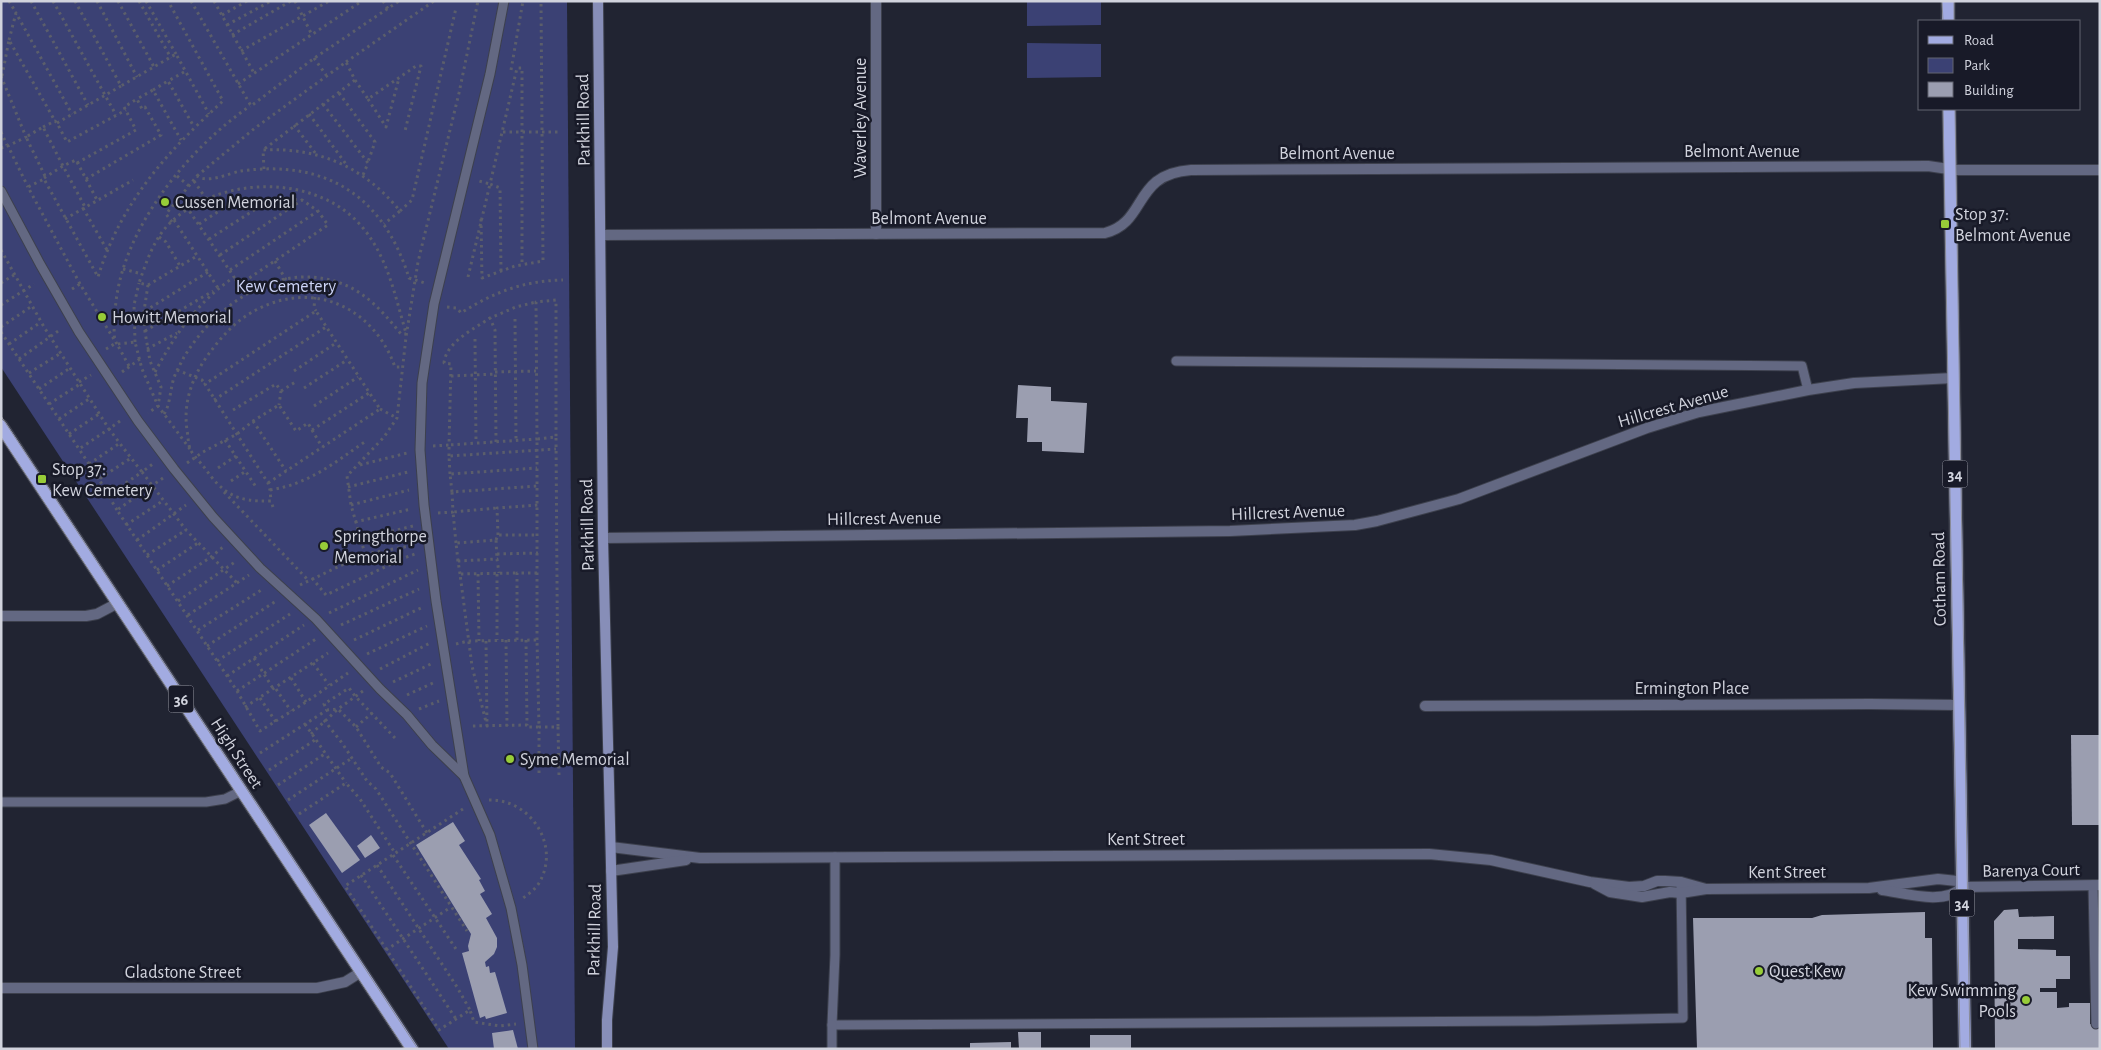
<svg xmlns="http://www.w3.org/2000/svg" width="2101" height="1050" viewBox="0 0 2101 1050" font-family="'Alegreya Sans',sans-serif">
  <rect width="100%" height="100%" fill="#212432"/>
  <g fill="#3b4174">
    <path d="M1 1H567L575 1049H449L1 367Z"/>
    <path d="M1027 1H1101V25L1027 26Z"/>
    <path d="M1027 43 1101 44V77L1027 78Z"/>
  </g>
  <g fill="#9b9eb0">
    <path d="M1018 385 1051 387V401L1087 403 1084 453 1042 451V442H1027L1028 418H1016Z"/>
    <path d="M2071 735H2100V825H2072Z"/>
    <path d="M326 813 360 860 342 873 309 825Z"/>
    <path d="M453 822 465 841 459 845 481 879 479 880 485 891 480 894 492 914 486 918 497 938V947L494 954 485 962 486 967 489 966 490 973 495 972 507 1013 486 1019 485 1016 480 1018 462 953 469 951 468 946 471 934 416 845Z"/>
    <path d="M371 835 380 848 365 858 357 846Z"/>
    <path d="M2018 909 2019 917 2054 916V939H2018V949L2056 950V956H2070V979H2056V988H2040V992H2057V1008L2069 1007V1003H2090V1024H2100V1049H1995L1994 921 2004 910Z"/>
    <path d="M1925 912V938H1932L1933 1049H1697L1693 918H1812L1822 915Z"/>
    <path d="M513 1030 518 1049H494L492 1033Z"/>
    <path d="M1018 1032H1041V1049H1019Z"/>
    <rect x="1090" y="1035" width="41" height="14"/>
    <path d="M1011 1042V1049H970V1043Z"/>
  </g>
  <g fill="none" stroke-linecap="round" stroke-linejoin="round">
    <g stroke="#3d404d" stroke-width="11">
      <g id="lane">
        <path d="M504 1 490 74 434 304 422 383 420 450 424 505 436 601 464 776 490 835 511 908 522 965 533 1049"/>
        <path d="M1 191 40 264 79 332 138 421 174 469 213 517 260 568 316 619 380 689 407 715 432 745 464 776"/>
        <path d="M1176 361 1802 366 1808 390"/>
        <path d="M1 802H206L225 799 241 791"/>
        <path d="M835 857V955L832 1025 1536 1021 1683 1018 1681 882"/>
        <path d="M2093 885 2096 1024"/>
        <path d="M832 1049V1025"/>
      </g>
    </g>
    <g stroke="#3d404d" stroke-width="12">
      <g id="street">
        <path d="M876 1V234"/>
        <path d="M601 235 1105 233C1148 222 1132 174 1191 170L1928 166 1955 170H2100"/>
        <path d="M603 538 1230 531 1355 525 1377 521 1459 499 1647 428 1699 412 1808 390 1854 383 1953 378"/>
        <path d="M1 616H86L97 614 118 603"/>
        <path d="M1425 706 1870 704 1959 705"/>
        <path d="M611 847 700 858 1429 854 1491 860 1590 882 1629 887 1644 886 1657 881H1665L1681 882 1706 889"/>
        <path d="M611 871 686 860"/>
        <path d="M1595 884 1610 892 1642 897 1670 892 1681 893 1706 889 1869 888 1938 879 1957 881 1962 887"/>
        <path d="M1962 887 2100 885"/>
        <path d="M1882 890C1904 893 1946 906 1962 887"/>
        <path d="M1 988H317L345 982 361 972"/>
      </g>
    </g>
    <g stroke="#3d404d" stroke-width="12">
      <path id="secondary" d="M598 1 603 538 613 947 607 1020V1049"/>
    </g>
    <g stroke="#3d404d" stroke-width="15">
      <g id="primary">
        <path d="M1948 1V21"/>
        <path d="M1949 109 1965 1049"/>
        <path d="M1 426 412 1049"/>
      </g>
    </g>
    <g stroke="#5b5e6b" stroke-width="3" stroke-dasharray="2.5 4" stroke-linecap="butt">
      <path d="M9 1 16 13"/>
      <path d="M31 1 88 105"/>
      <path d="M53 1 116 115"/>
      <path d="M75 1 121 86 176 54 209 114"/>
      <path d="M97 1 137 77"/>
      <path d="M118 1 154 67"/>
      <path d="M139 1 171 58"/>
      <path d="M146 1 176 54"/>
      <path d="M191 1 251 106 313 59 399 1"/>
      <path d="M214 1 254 73"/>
      <path d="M295 1 312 35"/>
      <path d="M383 1 388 9"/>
      <path d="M222 15 247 1"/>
      <path d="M227 25 271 1"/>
      <path d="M232 35 291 1"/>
      <path d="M9 40 16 13 72 114"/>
      <path d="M241 51 329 1"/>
      <path d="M314 58 326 75"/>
      <path d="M346 62 434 1"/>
      <path d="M511 70 523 1"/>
      <path d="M184 72 168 81 194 127"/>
      <path d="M1 76 26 137 8 146 28 187"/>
      <path d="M2 76 9 40 55 121"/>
      <path d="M355 80 368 99 416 66H421L405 131"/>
      <path d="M238 84 362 1"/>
      <path d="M153 90 168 81"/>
      <path d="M339 93 375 142 368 162"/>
      <path d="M368 99 386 127 399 78"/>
      <path d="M323 104 368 163 363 175"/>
      <path d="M309 114 346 164"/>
      <path d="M57 123 121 86"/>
      <path d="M294 125 316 154"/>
      <path d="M43 127 55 121 57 123 67 142 126 110"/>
      <path d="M1 132 7 145"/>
      <path d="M503 132H559"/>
      <path d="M1 148 8 146"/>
      <path d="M77 163 136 130 124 107 137 99"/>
      <path d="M264 169 263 150C320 147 365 168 400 211L384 224"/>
      <path d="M45 176 26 137 43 127 63 166 76 160 97 200"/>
      <path d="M177 176 189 186"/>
      <path d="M197 176 255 128 346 62 355 80 263 150"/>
      <path d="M44 178 63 166 85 207"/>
      <path d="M86 179 161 135 145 107 142 109 137 99 153 90 181 140"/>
      <path d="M194 181 207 200"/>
      <path d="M83 208 107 250"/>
      <path d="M400 211 412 200 456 8"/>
      <path d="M65 219 133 180"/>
      <path d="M481 219 482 278 515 266 543 261 541 1"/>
      <path d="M174 220 218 288"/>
      <path d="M172 222 166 214 197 176C208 184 229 173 241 171 327 159 384 197 409 278L425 283"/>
      <path d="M199 224 230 204"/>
      <path d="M159 237 166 242 180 266"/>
      <path d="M209 239 273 198 302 200 318 211 328 225 239 285 234 277"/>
      <path d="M1 250 44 327 109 429 79 449"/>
      <path d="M220 255 302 200"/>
      <path d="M275 261 286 280"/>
      <path d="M123 269 142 274"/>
      <path d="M230 270 318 211"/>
      <path d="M501 271 500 188 490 184 517 68H522V265"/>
      <path d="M468 277 490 184 479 181"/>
      <path d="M1 283 14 275"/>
      <path d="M80 284 28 187 44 179 98 277C121 202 166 153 223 101L168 1"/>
      <path d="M148 285 197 256"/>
      <path d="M72 289 80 284 115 341"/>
      <path d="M315 297 314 308 316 311"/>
      <path d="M1 305 34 284"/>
      <path d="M447 307 457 308 461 313C494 292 523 281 563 280"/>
      <path d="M145 311 208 272"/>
      <path d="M515 319 516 441"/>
      <path d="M1 327 32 306"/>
      <path d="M145 331 213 291"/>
      <path d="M1 332 99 479"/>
      <path d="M475 339 476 443"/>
      <path d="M135 342 134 305 139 283"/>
      <path d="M9 344 41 322"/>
      <path d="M117 344C112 337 115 323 115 314 118 234 186 150 250 106"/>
      <path d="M106 349 116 343"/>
      <path d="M147 349 177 333"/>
      <path d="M19 359 61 329"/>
      <path d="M129 366 117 344 135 342 142 369 158 406 148 413"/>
      <path d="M177 370 202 380 205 384"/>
      <path d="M294 371 336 343"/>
      <path d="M122 372 140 359"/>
      <path d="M155 372C175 334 198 302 234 277L188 209"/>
      <path d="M495 372 536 371"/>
      <path d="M29 373 61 353"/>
      <path d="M451 376 496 374"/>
      <path d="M79 382 91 375"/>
      <path d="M304 388 347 360"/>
      <path d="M39 389 70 368"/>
      <path d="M281 391 297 381"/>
      <path d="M214 400 326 327"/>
      <path d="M49 404 80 384"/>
      <path d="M314 406 358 377"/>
      <path d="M380 409 397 418"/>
      <path d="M233 410 276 384 281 391 279 405"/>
      <path d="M164 414C170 405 170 392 173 381 175 373 180 365 184 357 215 306 277 260 340 283 366 292 384 313 401 334H406"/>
      <path d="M59 419 89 399"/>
      <path d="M120 421 109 429 131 458"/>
      <path d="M253 421 286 471"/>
      <path d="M312 430 322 447"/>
      <path d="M69 434 99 414"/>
      <path d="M225 440 256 487"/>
      <path d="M496 442 495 330 490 318 516 307 536 302"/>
      <path d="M433 446 449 445 451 364 444 363C446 342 474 329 490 318"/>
      <path d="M190 449 158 406 161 387 150 361 145 332 144 311 148 285 139 283C146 263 153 241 168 225 217 175 317 172 363 228 388 258 395 296 406 333"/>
      <path d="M449 456V445L537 439 536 302 556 300V437"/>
      <path d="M187 463 203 452 237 434 253 421 279 405 296 431 308 423 312 430 369 393"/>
      <path d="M89 464 120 443"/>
      <path d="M360 465 407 453"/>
      <path d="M218 468 236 456"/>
      <path d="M450 474 449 456 556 449"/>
      <path d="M163 478 117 510 237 691 260 731 306 702 348 673"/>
      <path d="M231 481 246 471"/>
      <path d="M268 483 380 409 316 311 205 384 268 483 270 490 271 501"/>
      <path d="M348 487 408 472"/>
      <path d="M270 490C309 484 334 463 366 441"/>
      <path d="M224 492 308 580"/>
      <path d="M452 492 450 474 537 468"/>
      <path d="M108 495 99 479 131 458 142 472 154 463"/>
      <path d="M351 505 409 490"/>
      <path d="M273 507 271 501C236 502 223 494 204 467 200 462 193 455 190 449 188 443 188 435 187 430 183 403 192 377 208 355 221 337 237 319 258 309 315 280 374 308 395 367H402"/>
      <path d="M117 510 108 495 142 472 186 530 237 583"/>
      <path d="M438 513 453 512 452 492 537 486"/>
      <path d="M355 522 411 509"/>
      <path d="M126 525 164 500"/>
      <path d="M498 535 497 508 538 505"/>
      <path d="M360 539 413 526"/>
      <path d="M137 540 186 505"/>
      <path d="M496 540 498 535H537"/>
      <path d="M456 543 453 512 497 508"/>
      <path d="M365 554 416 545"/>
      <path d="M497 554 538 553"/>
      <path d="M147 555 186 530"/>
      <path d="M458 561 456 543 496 540 497 559"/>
      <path d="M157 570 198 543"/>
      <path d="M460 574 458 561 497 559 499 573"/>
      <path d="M478 574 479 641"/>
      <path d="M497 574V640"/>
      <path d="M312 578 326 595 404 558 415 554"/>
      <path d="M300 585 365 554 351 505 347 476 384 437 397 418 406 337 418 262 459 93 478 1"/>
      <path d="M167 586 211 557 223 547"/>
      <path d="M178 601 235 562"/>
      <path d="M329 613 418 570"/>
      <path d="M188 615 249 575"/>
      <path d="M341 625 419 589"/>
      <path d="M198 630 263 589"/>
      <path d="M354 640 423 607"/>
      <path d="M506 640 507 726"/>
      <path d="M517 640V573H538"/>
      <path d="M526 640 527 725"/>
      <path d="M537 640V439L556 437 558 727"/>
      <path d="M486 641 487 726 472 666 460 574 517 573"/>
      <path d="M456 644 468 641 537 640 539 727H527V725L469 726"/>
      <path d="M207 646 276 601"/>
      <path d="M367 654 427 626"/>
      <path d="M254 658 274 690"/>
      <path d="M217 661 290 614"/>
      <path d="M313 663 329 685"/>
      <path d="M380 669 430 643"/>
      <path d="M227 676 304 625"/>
      <path d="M291 678 306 702"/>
      <path d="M393 682 433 663"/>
      <path d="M276 689 291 711"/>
      <path d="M237 691 316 639"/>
      <path d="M407 695 435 682"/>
      <path d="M260 698 276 722"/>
      <path d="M245 707 328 653"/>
      <path d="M419 709 439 701"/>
      <path d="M324 720 342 743 367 781 376 789 467 931"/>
      <path d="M305 724 346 783"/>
      <path d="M356 727 372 713"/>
      <path d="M311 734 338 709 363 691"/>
      <path d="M395 738 355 696 349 688 324 704 327 710 338 709 356 727 381 767 390 773 427 833"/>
      <path d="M260 753 327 710"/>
      <path d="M269 770 315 740"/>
      <path d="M539 773V727H558L559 775"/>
      <path d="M278 785 326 753"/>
      <path d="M288 800 352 758"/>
      <path d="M489 800C531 799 561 846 539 883 535 890 528 894 522 899"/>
      <path d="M463 809 345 886 439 1030 470 1010 474 1022 500 1026 516 1024"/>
      <path d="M299 814 346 783 360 799 395 853"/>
      <path d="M393 855 458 952"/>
      <path d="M377 865 457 987 470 1010"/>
      <path d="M361 875 456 1019"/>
      <path d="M386 950 451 907"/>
    </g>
    <use href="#lane" stroke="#636882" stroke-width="9"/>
    <use href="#street" stroke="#636882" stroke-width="10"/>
    <use href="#secondary" stroke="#878eb8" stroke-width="10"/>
    <use href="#primary" stroke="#a2abe1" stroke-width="12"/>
    <g stroke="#888a96" stroke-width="1">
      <path d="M1942 1 1943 21"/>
      <path d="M1954 1V21"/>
      <path d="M1943 109 1960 1049"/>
      <path d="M1955 109 1970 1049"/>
      <path d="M1 416 418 1049"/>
      <path d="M1 437 405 1049"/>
    </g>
  </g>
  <g fill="#97cc38" stroke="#181a28" stroke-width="2">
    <circle cx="165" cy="202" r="5"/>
    <rect x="1940" y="219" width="10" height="10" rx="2.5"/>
    <circle cx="102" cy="317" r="5"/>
    <rect x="37" y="474" width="10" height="10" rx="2.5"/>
    <circle cx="324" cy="546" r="5"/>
    <circle cx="510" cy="759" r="5"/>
    <circle cx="1759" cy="971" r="5"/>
    <circle cx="2026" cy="1000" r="5"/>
  </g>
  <g text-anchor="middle" stroke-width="5" stroke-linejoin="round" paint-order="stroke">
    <g fill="#181a28" stroke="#9a9ca7" stroke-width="1">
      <rect x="1942.5" y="460.5" width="25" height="27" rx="4"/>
      <rect x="168.5" y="685.5" width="25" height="27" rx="4"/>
      <rect x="1949.5" y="889.5" width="25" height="27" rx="4"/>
    </g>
    <g font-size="16" font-weight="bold" fill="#d1d3dd">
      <text x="1955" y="480">34</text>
      <text x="181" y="705">36</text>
      <text x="1962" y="909">34</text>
    </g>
    <g font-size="18" fill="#d1d3dd" stroke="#181a28">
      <text transform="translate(860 118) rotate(-90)" y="6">Waverley Avenue</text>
      <text transform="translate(583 120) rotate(-91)" y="6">Parkhill Road</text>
      <text x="1742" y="157">Belmont Avenue</text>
      <text x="1337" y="159">Belmont Avenue</text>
      <text x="929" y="224">Belmont Avenue</text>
      <text transform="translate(1673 406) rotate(-16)" y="6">Hillcrest Avenue</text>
      <text transform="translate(1288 512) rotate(-2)" y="6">Hillcrest Avenue</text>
      <text transform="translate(884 518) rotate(-1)" y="6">Hillcrest Avenue</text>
      <text transform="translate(587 525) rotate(-91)" y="6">Parkhill Road</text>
      <text transform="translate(1939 579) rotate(-91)" y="6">Cotham Road</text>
      <text x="1692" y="694">Ermington Place</text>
      <text transform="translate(237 753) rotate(57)" y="6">High Street</text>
      <text x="1146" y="845">Kent Street</text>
      <text transform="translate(2031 870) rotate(-1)" y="6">Barenya Court</text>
      <text x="1787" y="878">Kent Street</text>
      <text transform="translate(594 930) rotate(-89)" y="6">Parkhill Road</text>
      <text x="183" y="978">Gladstone Street</text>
    </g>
    <g font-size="18" fill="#d1d3dd" stroke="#181a28" text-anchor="start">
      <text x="175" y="208">Cussen Memorial</text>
      <text x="1955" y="220">Stop 37:<tspan x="1955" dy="21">Belmont Avenue</tspan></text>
      <text x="112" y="323">Howitt Memorial</text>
      <text x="52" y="475">Stop 37:<tspan x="52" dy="21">Kew Cemetery</tspan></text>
      <text x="334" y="542">Springthorpe<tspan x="334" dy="21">Memorial</tspan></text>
      <text x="520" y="765">Syme Memorial</text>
      <text x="1769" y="977">Quest Kew</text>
      <text x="2016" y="996" text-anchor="end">Kew Swimming<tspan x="2016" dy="21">Pools</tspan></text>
    </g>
    <g font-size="18" fill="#cdd4f7" stroke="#181a28">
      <text x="286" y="292">Kew Cemetery</text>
    </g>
  </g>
  <rect width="2101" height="1050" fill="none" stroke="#d1d3dd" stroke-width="5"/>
  <rect x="1918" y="20" width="162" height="90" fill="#181a28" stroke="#626470"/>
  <rect x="1928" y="36" width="25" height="8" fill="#a2abe1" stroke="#626470"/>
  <text x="1964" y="45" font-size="15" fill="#d1d3dd">Road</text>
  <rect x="1928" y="58" width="25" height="15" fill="#3b4174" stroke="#626470"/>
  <text x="1964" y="70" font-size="15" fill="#d1d3dd">Park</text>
  <rect x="1928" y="82" width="25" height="15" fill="#9b9eb0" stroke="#626470"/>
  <text x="1964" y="95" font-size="15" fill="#d1d3dd">Building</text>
</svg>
